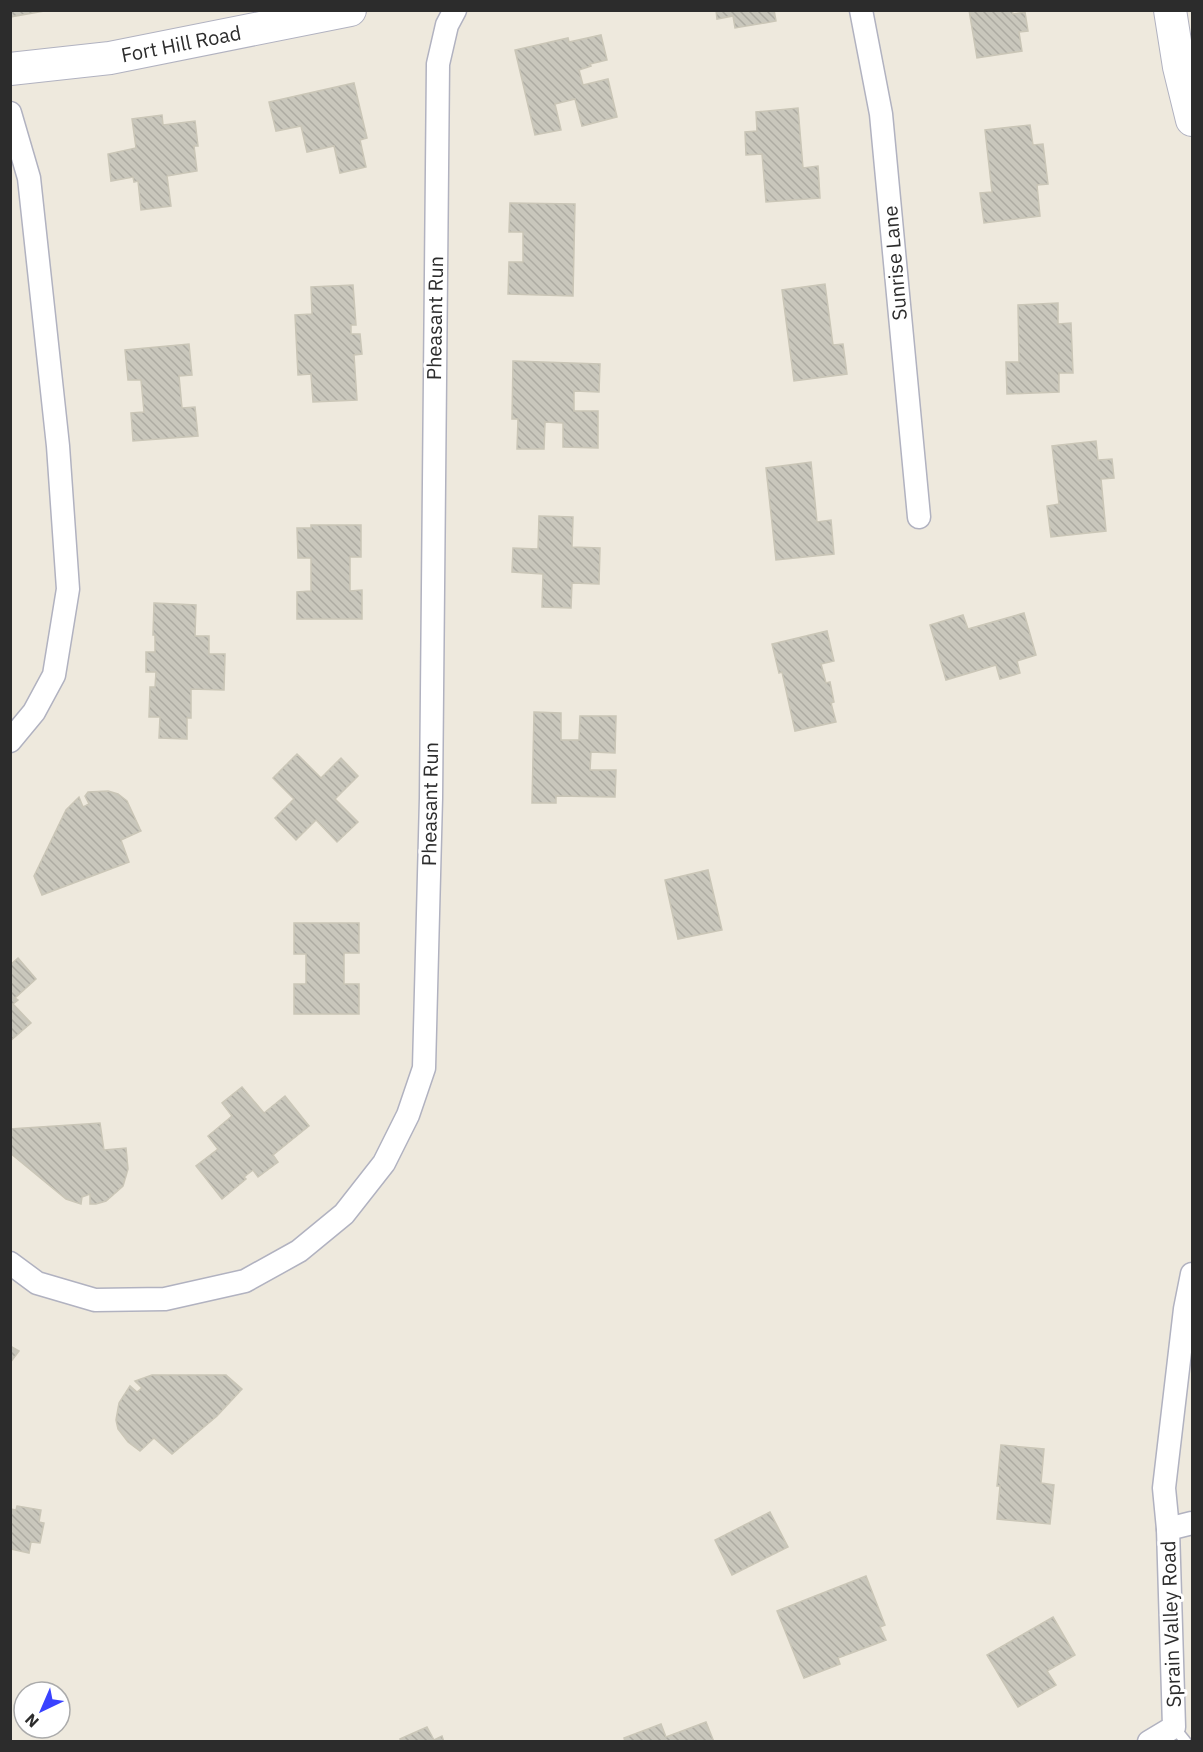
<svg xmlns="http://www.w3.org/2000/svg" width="1203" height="1752" viewBox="0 0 1203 1752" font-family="'IBM Plex Sans',sans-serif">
  <defs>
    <pattern id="building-back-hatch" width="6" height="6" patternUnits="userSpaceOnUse" patternTransform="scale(1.5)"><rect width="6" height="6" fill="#c9c7bc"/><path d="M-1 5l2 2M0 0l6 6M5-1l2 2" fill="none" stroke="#adaba2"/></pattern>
  </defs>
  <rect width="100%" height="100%" fill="#eee9dd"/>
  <g fill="url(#building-back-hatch)" stroke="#cac6b7" stroke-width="1.5">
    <path d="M10 10H50L10 17Z"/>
    <path d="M716 10H774L776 21 735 28 733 16 717 19Z"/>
    <path d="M969 10H1012L1013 14 1025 12 1028 31 1019 32 1022 51 977 58Z"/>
    <path d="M601 35 607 60 590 64 591 66 579 70 583 85 608 79 617 117 582 126 575 99 555 104 561 130 535 135 515 50 568 38 569 42Z"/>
    <path d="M354 83 367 138 360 140 366 167 340 173 334 146 307 152 301 126 276 131 269 102Z"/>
    <path d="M798 108 803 168 818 166 820 198 766 202 762 154 746 155 745 132 757 131 756 112Z"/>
    <path d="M162 115 163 125 195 121 198 146H194L197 171 167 176 171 206 141 210 138 181 134 182 133 177 111 181 108 154 136 148 132 119Z"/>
    <path d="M1030 125 1033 145 1043 144 1048 184 1037 185 1040 216 984 223 980 193 992 192 985 130Z"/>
    <path d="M510 203 575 204 573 296 508 294 509 262H523V232H509Z"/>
    <path d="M825 284 833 345 843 344 847 374 794 381 782 290Z"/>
    <path d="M353 285 356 325H351V334H360L362 354 354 355 357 400 313 402 311 374 298 375 295 315 312 314 311 287Z"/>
    <path d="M1058 303V324L1071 323 1073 373H1059V392L1007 394 1006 362H1019L1018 305Z"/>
    <path d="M189 344 192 375 179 376 182 408 195 407 198 436 133 441 131 413 144 412 141 380H128L125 350Z"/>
    <path d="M513 361 600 364 599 392 574 391V411H598V448L563 447V423L545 422 544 449H517L518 419H512Z"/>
    <path d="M1096 441 1098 460 1112 459 1114 478 1101 479 1106 531 1051 537 1047 506 1059 504 1052 446Z"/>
    <path d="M811 462 817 522 831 520 834 554 776 560 766 468Z"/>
    <path d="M539 516 573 517 572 547 600 548 599 584 572 583 571 608 542 607 543 574 512 572 513 548 538 549Z"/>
    <path d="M311 525H361V557H350V591L362 590V619H297V592L311 591V558H298L297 528H311Z"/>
    <path d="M154 603 196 605 195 636H209V654H225L224 690 191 689V718H187V739L159 738 160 717H149L150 687H155L156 672H146V652H155V635H153Z"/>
    <path d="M1024 613 1036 655 1017 661 1020 673 1000 679 996 665 946 680 930 625 963 615 968 629Z"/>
    <path d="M827 631 834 661 821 664 826 683 830 682 834 702 831 703 836 722 795 731 782 672 779 673 772 644Z"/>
    <path d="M534 712 561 713V740H579L580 716H616L615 753 591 752 590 770H616L615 797 556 796V803H532Z"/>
    <path d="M297 754 321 778 341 758 358 776 335 799 358 822 337 842 316 820 296 840 275 818 294 799 273 778Z"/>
    <path d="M108 791 118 794 127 801 140 829 141 831 121 840 129 862 42 895 34 876 66 810 79 797 83 807 89 804 85 796 88 792Z"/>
    <path d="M708 870 722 930 678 939 665 880Z"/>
    <path d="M294 923H359V953H344V984H359V1014H294V984H306V954H294Z"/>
    <path d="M18 958 36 979 15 998 18 1000 13 1004 31 1023 10 1041V965Z"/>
    <path d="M242 1087 264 1113 285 1096 309 1126 273 1155 278 1162 258 1177 253 1170 244 1177 246 1179 222 1199 196 1166 218 1149 208 1136 232 1116 222 1103Z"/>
    <path d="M100 1123 104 1150 126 1148 128 1169 123 1186 106 1201 96 1204H90V1194L82 1197 81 1204 66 1199 10 1153V1129Z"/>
    <path d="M10 1346 19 1351 10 1363Z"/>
    <path d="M152 1375H226L242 1389 217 1416 172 1454 154 1438 140 1451 128 1442 118 1429 116 1420 119 1403 130 1386 137 1392 142 1388 135 1381Z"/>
    <path d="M1001 1445 1044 1449 1041 1483 1054 1485 1050 1524 997 1519 1000 1486H997Z"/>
    <path d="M17 1506 41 1510 39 1522 44 1523 40 1543 31 1542 29 1553 11 1549 10 1551V1509L16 1510Z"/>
    <path d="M770 1512 788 1547 732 1575 715 1540Z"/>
    <path d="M866 1576 885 1625 880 1627 886 1640 838 1658 840 1664 804 1678 777 1611Z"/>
    <path d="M1053 1617 1075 1655 1047 1671 1056 1685 1018 1707 987 1655Z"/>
    <path d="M706 1722 714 1742H625L624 1738 661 1724 666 1737Z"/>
    <path d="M427 1727 434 1740 442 1736 444 1742H401L400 1739Z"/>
  </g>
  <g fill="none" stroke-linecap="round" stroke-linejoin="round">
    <g stroke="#b1b2c0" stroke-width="13">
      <path id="lane" d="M1174 1727 1186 1742"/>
    </g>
    <g stroke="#b1b2c0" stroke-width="25">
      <g id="street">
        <path d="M861 10 881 114 919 517"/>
        <path d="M10 113 29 178 58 446 68 589 54 675 34 712 10 741"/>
        <path d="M10 1263 37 1283 95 1300 165 1299 245 1281 299 1251 344 1214 384 1163 408 1115 424 1068 431 798 438 64 447 25 455 10"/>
        <path d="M1168 1529 1192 1523"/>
        <path d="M1149 1742 1174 1727 1168 1529 1164 1488 1185 1309 1192 1274"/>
      </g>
    </g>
    <g stroke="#b1b2c0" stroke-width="34">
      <g id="secondary">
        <path d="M1170 10 1179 67 1192 120"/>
        <path d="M10 69 110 58 350 10"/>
      </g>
    </g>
    <use href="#lane" stroke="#fff" stroke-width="10"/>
    <use href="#street" stroke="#fff" stroke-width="22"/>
    <use href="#secondary" stroke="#fff" stroke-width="32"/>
  </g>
  <g text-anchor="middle" stroke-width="6" stroke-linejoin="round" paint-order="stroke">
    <g font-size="20" fill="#2c2c2c" stroke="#fff">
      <text transform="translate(181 44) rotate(-11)" y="7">Fort Hill Road</text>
      <text transform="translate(895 263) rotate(-95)" y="7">Sunrise Lane</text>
      <text transform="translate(435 318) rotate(-89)" y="7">Pheasant Run</text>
      <text transform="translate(430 804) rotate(-89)" y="7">Pheasant Run</text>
      <text transform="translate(1171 1624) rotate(-92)" y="7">Sprain Valley Road</text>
    </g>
  </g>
  <rect width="1203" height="1752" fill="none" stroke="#2c2c2c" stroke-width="24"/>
  <g transform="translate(42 1710) rotate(224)"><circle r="28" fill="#ffffff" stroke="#ababab" stroke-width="1.5"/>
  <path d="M0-4.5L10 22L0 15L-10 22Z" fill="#3a42ff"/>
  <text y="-9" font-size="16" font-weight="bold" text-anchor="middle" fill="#2c2c2c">N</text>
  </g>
</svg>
